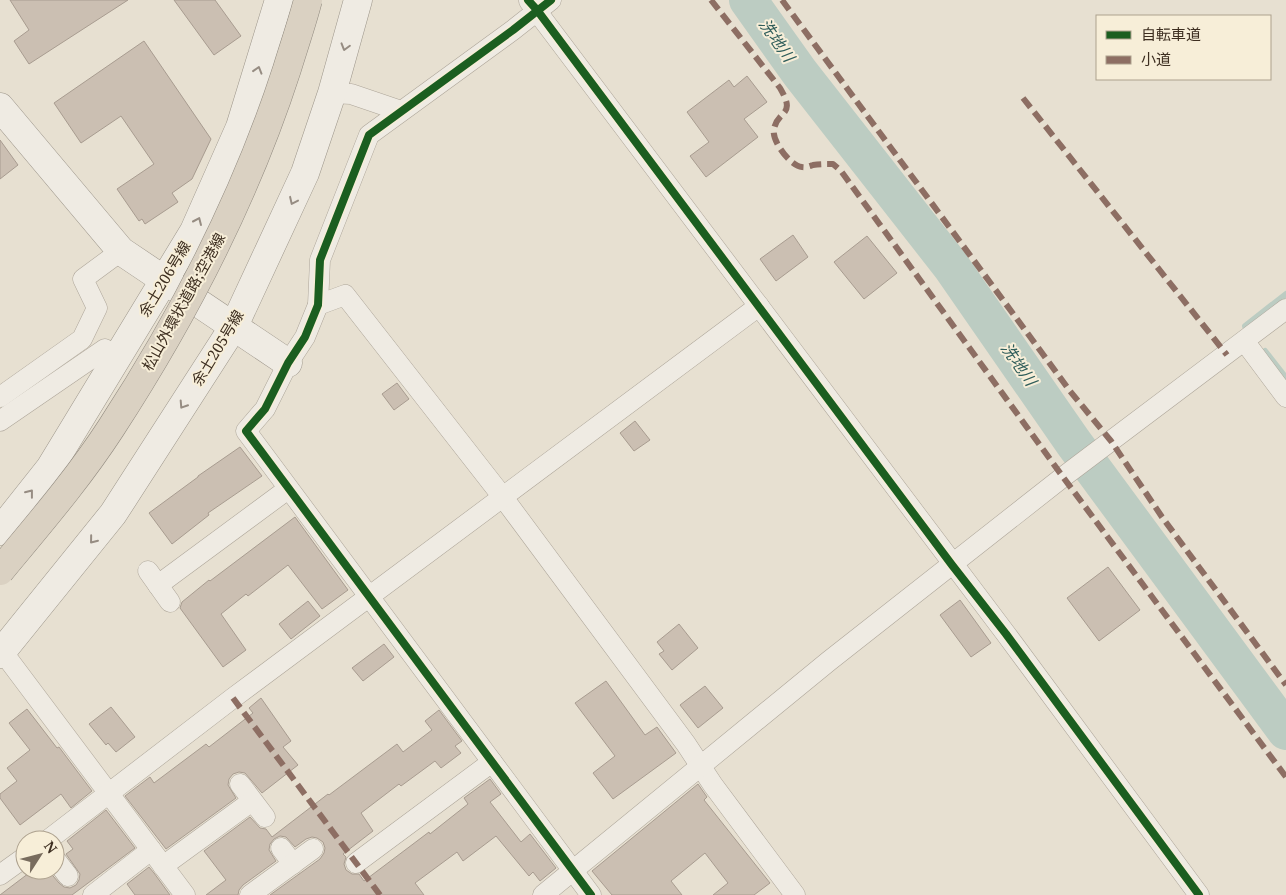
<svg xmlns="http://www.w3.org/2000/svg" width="1286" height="895" viewBox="0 0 1286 895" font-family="'Noto Serif','Noto Sans JP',serif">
  <rect width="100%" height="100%" fill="#e7e0d1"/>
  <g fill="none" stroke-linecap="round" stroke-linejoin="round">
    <g stroke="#bcccc2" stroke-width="6">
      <path d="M1246 329 1245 326 1286 294"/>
      <path d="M1265 351 1286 378"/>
    </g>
    <path stroke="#bcccc2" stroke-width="38" d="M748 0 800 73 951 266 1073 442 1286 731"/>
  </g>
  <g fill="#cbbfb2" stroke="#a89c90">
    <path d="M10 0H128L29 64 14 41 29 30Z"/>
    <path d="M174 0H215L241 36 214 55Z"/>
    <path d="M144 41 211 139 192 179 172 193 178 202 145 224 142 219 139 221 117 189 154 164 121 116 81 143 54 103Z"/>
    <path d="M747 76 767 102 744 119 758 137 706 177 690 156 709 142 687 112 729 80 734 87Z"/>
    <path d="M0 140 18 165 0 179Z"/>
    <path d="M793 235 808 257 776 281 760 259Z"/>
    <path d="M867 236 897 273 864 299 834 262Z"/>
    <path d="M397 383 409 399 394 410 382 394Z"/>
    <path d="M635 421 650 440 634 451 620 433Z"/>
    <path d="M240 447 262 476 208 513 209 515 172 544 149 513 198 477V476Z"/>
    <path d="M295 517 348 590 322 609 288 565 248 596 246 594 221 614 246 650 223 667 180 608 182 602 209 580 210 581Z"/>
    <path d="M1108 567 1140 610 1099 641 1067 598Z"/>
    <path d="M960 600 991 643 971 657 940 615Z"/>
    <path d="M308 601 320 616 291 639 279 624Z"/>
    <path d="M679 624 698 648 672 670 659 654 664 651 657 642Z"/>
    <path d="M384 644 394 657 363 681 352 668Z"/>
    <path d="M606 681 645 735 657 727 676 753 613 799 593 773 615 756 575 703Z"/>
    <path d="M705 686 723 708 698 728 680 705Z"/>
    <path d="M261 698 291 741 283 747 298 765 262 793 245 773 239 772 233 774 229 779 228 785 236 798 166 849 125 796 150 777 154 783 206 744 209 747 253 713 249 708Z"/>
    <path d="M111 707 135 737 116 752 108 743 106 745 89 724Z"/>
    <path d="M27 709 57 748 59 747 92 791 71 808 61 794 20 825 0 798V794L17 781 7 768 30 750 9 723Z"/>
    <path d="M439 710 462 741 455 746 461 753 441 768 435 761 401 786 399 784 361 813 373 831 343 854 346 857 344 864 346 870 352 874H359L364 881 429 832 430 834 468 804 464 798 490 779 501 794 490 802 521 842 530 834 556 868 540 881 533 872 529 876 496 836 463 861 457 852 415 883 424 895H270L320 859 324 853 325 848 323 842 317 838 312 837 306 839 295 847 286 837 280 836 274 839 270 844 269 850 276 861 243 885 239 890 238 895H206L226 880 204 851 250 817 260 828 266 829 272 837 328 794 329 795 397 744 403 752 432 730 425 721Z"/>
    <path d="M698 784 707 797 704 800 770 883 754 895H713L728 883 705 853 671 881 682 895H612L592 871Z"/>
    <path d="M106 810 135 848 72 895H0L33 870H48L59 883 64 887 70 888 76 885 79 880 80 874 66 854 73 849 67 841Z"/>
    <path d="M149 867 154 873 170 895H135L127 884Z"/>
  </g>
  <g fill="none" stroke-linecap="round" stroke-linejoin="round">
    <g stroke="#ada599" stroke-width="21">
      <g id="street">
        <path d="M551 0 513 30 369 135 320 260 318 305 305 337 288 363 265 409 246 431 591 895"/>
        <path d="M529 1 1006 634 1199 895"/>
        <path d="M332 93 351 94 401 111"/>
        <path d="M318 305 345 295 502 496 686 744 713 785 795 895"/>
        <path d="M1245 342 1286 397"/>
        <path d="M0 397 82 339 97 308 83 279 121 251"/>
        <path d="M0 421 105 349"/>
        <path d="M148 571 170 602"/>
        <path d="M158 585 288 489"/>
        <path d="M2 651 185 895"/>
        <path d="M240 784 265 817"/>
        <path d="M48 840 233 698 759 306"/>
        <path d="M281 848 293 864"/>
        <path d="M55 859 68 876"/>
        <path d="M356 863 492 762"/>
        <path d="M163 866 252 801"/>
        <path d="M0 875 25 857"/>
        <path d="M93 895 151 850"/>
        <path d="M250 895 313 849"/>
        <path d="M543 895 829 661 1063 477 1286 309"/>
      </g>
    </g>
    <g stroke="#9c958a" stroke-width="29">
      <g id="secondary">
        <path d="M0 107 121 251 288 363"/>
        <path d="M0 531 50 468 194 231 240 127 279 0"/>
        <path d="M0 654 113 514 234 326 305 173 332 93 358 0"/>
      </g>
    </g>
    <use href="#street" stroke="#efebe3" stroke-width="20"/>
    <use href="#secondary" stroke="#efebe3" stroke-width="28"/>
    <g stroke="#928b80" stroke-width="29" stroke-linecap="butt">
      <path id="highway-bridge" d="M0 571C38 525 78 479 111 428 184 316 246 196 287 69 294 46 302 23 308 0"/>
    </g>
    <use href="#highway-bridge" stroke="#dad1c2" stroke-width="28"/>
    <g stroke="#8d6e63" stroke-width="6" stroke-dasharray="12 6" stroke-linecap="butt">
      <path d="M711 0 780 88C797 117 778 109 774 129 771 140 790 166 802 167 805 168 810 166 813 165 820 164 826 164 833 164L841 171 1063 477 1286 777"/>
      <path d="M782 0 1070 391 1111 441 1162 517 1286 685"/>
      <path d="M1023 98 1227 355"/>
      <path d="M233 698 380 895"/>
    </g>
    <g stroke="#f7eed8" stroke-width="11">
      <g id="cycleway">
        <path d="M528 0 537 10 952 565 1006 634 1199 895"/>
        <path d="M551 0 513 30 369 135 320 260 318 305 305 337 288 363 265 409 246 431 591 895"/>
      </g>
    </g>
    <use href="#cycleway" stroke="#1b5e20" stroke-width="8"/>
  </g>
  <defs><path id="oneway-chevron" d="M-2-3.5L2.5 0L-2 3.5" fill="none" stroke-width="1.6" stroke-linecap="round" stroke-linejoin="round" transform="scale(1.25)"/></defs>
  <g stroke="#968c82">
    <use href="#oneway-chevron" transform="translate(345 47) rotate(106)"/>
    <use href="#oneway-chevron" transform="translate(258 70) rotate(-73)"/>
    <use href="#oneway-chevron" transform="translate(293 201) rotate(115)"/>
    <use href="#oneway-chevron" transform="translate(198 221) rotate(-66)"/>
    <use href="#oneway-chevron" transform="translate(183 405) rotate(123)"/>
    <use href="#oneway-chevron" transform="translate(30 493) rotate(-52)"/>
    <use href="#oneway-chevron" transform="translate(93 540) rotate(129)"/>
  </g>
  <g text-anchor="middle" stroke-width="4" stroke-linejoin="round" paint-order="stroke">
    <g font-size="15" fill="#3d2e20" stroke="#f7eed8">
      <text transform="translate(165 279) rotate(-59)" y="5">余土206号線</text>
      <text transform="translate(184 302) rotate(-61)" y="5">松山外環状道路;空港線</text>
      <text transform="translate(218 348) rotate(-59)" y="5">余土205号線</text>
    </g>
    <g font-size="16" font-style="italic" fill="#2f5d5a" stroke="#f7eed8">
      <text transform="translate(777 40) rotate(55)" y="6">洗地川</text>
      <text transform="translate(1019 364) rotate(55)" y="6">洗地川</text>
    </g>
  </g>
  <rect x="1096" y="15" width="175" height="65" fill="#f7eed8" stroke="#ada18e"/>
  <rect x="1106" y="31" width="25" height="8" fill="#1b5e20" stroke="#ada18e"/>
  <text x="1141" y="40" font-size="15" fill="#3d2e20">自転車道</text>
  <rect x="1106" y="56" width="25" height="8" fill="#8d6e63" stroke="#ada18e"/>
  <text x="1141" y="65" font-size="15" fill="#3d2e20">小道</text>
  <g transform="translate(40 855) rotate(54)"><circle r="24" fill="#f7eed8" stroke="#ada18e"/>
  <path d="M0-4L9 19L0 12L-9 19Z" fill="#786c5e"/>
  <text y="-8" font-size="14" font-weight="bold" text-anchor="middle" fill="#3d2e20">N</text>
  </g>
</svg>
